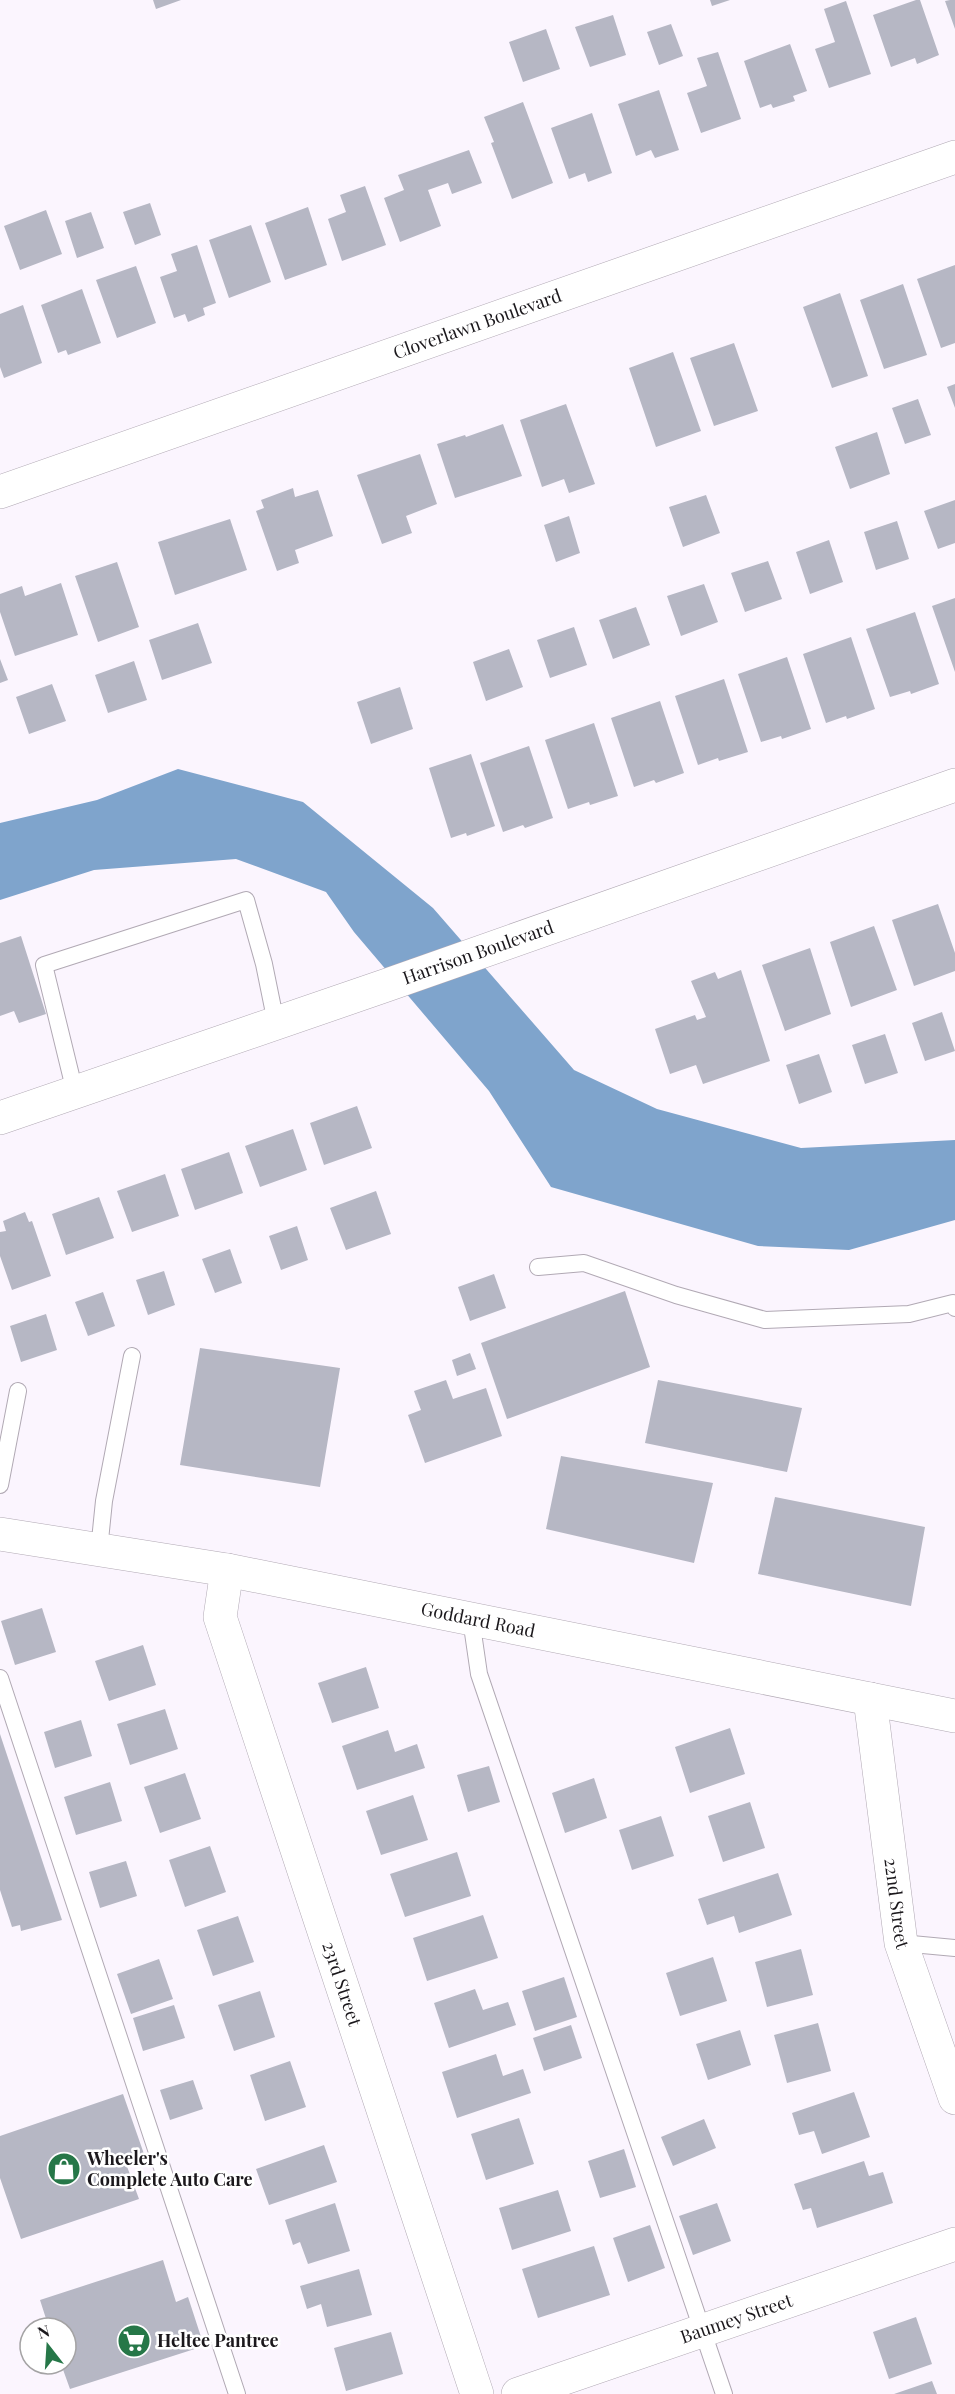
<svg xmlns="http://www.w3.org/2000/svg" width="955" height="2394" font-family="'Playfair Display',serif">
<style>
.water{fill:#7fa4cc}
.building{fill:#b6b7c4}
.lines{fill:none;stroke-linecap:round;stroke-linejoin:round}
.service-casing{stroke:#b1a9b4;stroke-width:18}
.minor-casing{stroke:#b1a9b4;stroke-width:34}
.tertiary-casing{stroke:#b1a9b4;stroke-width:34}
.service{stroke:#fff;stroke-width:16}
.minor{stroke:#fff;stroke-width:33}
.tertiary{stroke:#fff;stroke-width:33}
.labels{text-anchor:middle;stroke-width:5;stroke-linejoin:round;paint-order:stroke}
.street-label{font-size:18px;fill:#1b181c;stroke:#fff}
.poi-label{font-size:18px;font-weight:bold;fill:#1b181c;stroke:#fff;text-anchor:start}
</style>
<rect width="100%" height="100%" fill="#fbf5fe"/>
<!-- water -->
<path class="water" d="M178 769 303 802 433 908 574 1070 657 1109 801 1148 955 1140V1220L849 1250 758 1246 551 1187 489 1091 354 932 326 892 236 859 94 870 0 900V823L97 800Z"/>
<!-- building -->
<path class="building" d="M153 0H181L156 9Z
M710 0H730L712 6Z
M916 0H920L939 55 917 64 915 58 891 67 873 15Z
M950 0H955V29L945 1Z
M846 1 871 74 829 88 815 49 835 42 824 9Z
M613 15 626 55 590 67 575 27Z
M671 24 683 56 659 65 647 32Z
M546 29 560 69 523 82 509 42Z
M790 44 807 91 793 96 795 101 773 108 771 104 760 108 744 61Z
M718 52 741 119 701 133 687 93 707 86 697 58Z
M659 90 679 150 655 158 651 150 636 156 618 104Z
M523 102 553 183 512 199 491 143 494 142 484 117Z
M592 113 612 173 588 182 585 173 569 179 551 128Z
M469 150 482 183 452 194 448 183 428 190 441 226 400 242 384 198 404 190 398 175Z
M365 186 386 245 342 261 328 219 346 212 340 195Z
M150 203 161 235 135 245 123 212Z
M308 207 327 265 285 280 265 223Z
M46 210 62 254 20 270 4 226Z
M91 212 104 248 77 258 65 221Z
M251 225 271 282 229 298 209 240Z
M197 245 216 303 203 308 205 315 188 322 185 314 174 318 160 277 177 271 171 254Z
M955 265V343L941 348 917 279Z
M136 266 156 323 117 338 96 280Z
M903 284 927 355 884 369 860 300Z
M82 289 101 343 68 355 66 350 58 353 41 305Z
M840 293 868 376 832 388 803 307Z
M23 305 42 363 4 378 0 367V314Z
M734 343 758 411 714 426 690 358Z
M673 352 701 431 656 447 629 368Z
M955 384V408L947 387Z
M918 399 931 435 905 444 892 408Z
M566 404 595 484 569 493 564 479 542 487 520 420Z
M503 424 522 476 455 498 437 444 465 435 466 437Z
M877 432 890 474 850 489 835 447Z
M420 454 437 504 406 516 412 533 382 544 357 475Z
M293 488 295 497 318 490 333 536 295 550 299 563 277 571 256 511 264 508 261 500Z
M706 495 720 533 683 547 669 507Z
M955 500V543L938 549 924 511Z
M569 516 580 553 556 562 544 525Z
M230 519 247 570 175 595 158 542Z
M897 521 909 559 876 570 864 532Z
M829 540 843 582 810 594 796 552Z
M768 561 782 599 745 612 731 573Z
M117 562 139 627 98 642 75 576Z
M61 583 78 635 15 656 0 612V594L22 586 25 596Z
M704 584 718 622 681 636 667 596Z
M955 598V672L932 606Z
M636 607 650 645 613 659 599 620Z
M915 612 939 684 911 694 910 691 890 697 866 629Z
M198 623 212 663 162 680 149 640Z
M574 627 587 665 550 678 537 640Z
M851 637 875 709 847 719 846 716 826 723 803 654Z
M509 649 523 687 486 701 473 662Z
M787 657 811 729 782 739 781 736 761 742 738 674Z
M0 659 8 680 0 683Z
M134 661 147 700 108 713 95 675Z
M724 679 748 752 719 761 718 758 698 765 675 696Z
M52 684 66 721 29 734 16 697Z
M400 687 413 729 371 744 357 702Z
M660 701 684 773 656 783 654 780 634 787 611 718Z
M594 723 618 796 590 805 589 802 568 809 545 740Z
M529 746 553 818 525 828 523 825 503 832 480 763Z
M471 754 495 826 467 836 466 833 451 838 429 768Z
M938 904 955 953V971L914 986 892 920Z
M874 926 897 990 851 1007 830 942Z
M21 936 46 1014 19 1023 14 1011 0 1016V943Z
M810 948 831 1014 785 1031 762 965Z
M741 970 770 1061 703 1084 696 1065 670 1074 655 1029 695 1015 697 1020 706 1017 691 981 715 972 718 979Z
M942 1012 955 1051 925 1061 912 1023Z
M885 1034 898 1073 865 1084 852 1045Z
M819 1054 832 1092 799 1104 786 1065Z
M357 1106 372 1148 324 1165 310 1123Z
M293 1129 307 1170 260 1187 245 1146Z
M229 1152 243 1193 195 1210 181 1169Z
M165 1174 179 1216 132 1232 117 1191Z
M376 1191 391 1234 346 1250 330 1208Z
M99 1197 114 1238 66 1255 52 1214Z
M25 1212 29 1222 32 1221 51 1276 12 1290 0 1256V1232L6 1231 3 1221Z
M297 1226 308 1260 281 1270 269 1236Z
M230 1249 242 1283 215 1293 202 1259Z
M164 1271 175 1305 148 1315 136 1280Z
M494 1274 506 1308 470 1321 458 1287Z
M625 1291 650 1367 507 1419 481 1343Z
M103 1292 115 1326 88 1336 75 1302Z
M46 1314 57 1350 21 1362 10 1326Z
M200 1348 340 1368 320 1487 180 1465Z
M470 1353 476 1369 457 1376 452 1360Z
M446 1380 453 1399 486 1388 502 1436 425 1463 408 1415 421 1410 414 1391Z
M658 1380 802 1408 787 1472 645 1443Z
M561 1456 713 1483 694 1563 546 1529Z
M775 1497 925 1527 911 1606 758 1574Z
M42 1608 56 1652 15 1665 1 1621Z
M143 1645 156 1685 109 1701 95 1661Z
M366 1667 379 1708 332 1723 318 1683Z
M165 1709 178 1749 130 1765 117 1724Z
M81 1720 92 1756 55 1768 44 1732Z
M730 1728 745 1774 690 1793 675 1747Z
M388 1730 395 1752 417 1744 425 1768 357 1790 342 1746Z
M0 1734 62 1920 21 1931 20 1925 12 1927 0 1890Z
M489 1766 500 1802 468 1812 457 1775Z
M185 1773 201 1819 160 1833 144 1787Z
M594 1778 607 1818 565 1833 552 1793Z
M110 1782 122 1821 76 1835 64 1797Z
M413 1795 428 1840 381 1855 366 1811Z
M750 1802 765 1848 723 1862 708 1816Z
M661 1816 674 1856 632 1870 619 1830Z
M210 1846 226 1892 185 1907 169 1860Z
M457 1852 471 1896 405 1917 390 1874Z
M126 1861 137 1896 100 1908 89 1872Z
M778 1873 792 1915 739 1933 734 1916 707 1925 698 1899Z
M483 1915 498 1958 427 1981 413 1938Z
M238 1916 254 1962 213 1976 197 1930Z
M801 1949 813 1995 767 2007 755 1962Z
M713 1957 727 2001 680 2016 666 1973Z
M159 1959 173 1999 131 2014 117 1974Z
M564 1977 577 2017 535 2031 522 1991Z
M475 1989 483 2010 508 2002 516 2025 449 2048 434 2003Z
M260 1991 275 2037 234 2051 218 2005Z
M174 2005 185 2038 143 2051 133 2018Z
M818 2023 831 2071 787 2083 774 2035Z
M571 2025 582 2058 544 2071 533 2038Z
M740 2030 751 2065 708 2080 696 2044Z
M496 2054 503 2076 523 2069 531 2093 457 2118 442 2072Z
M290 2061 306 2107 265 2121 250 2075Z
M193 2080 203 2109 170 2120 160 2090Z
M854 2092 870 2137 822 2154 814 2131 799 2135 792 2113Z
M123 2094 144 2154 125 2161 139 2199 21 2239 0 2178V2136Z
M519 2118 534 2164 486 2180 471 2134Z
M704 2119 716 2148 673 2166 661 2137Z
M324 2145 337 2182 269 2205 256 2169Z
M624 2149 636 2187 600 2198 588 2161Z
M864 2161 869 2176 883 2172 893 2203 817 2228 811 2208 803 2210 794 2184Z
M558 2190 571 2231 512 2250 499 2208Z
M335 2203 350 2251 308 2264 300 2242 293 2245 285 2220Z
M717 2203 731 2241 693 2255 679 2216Z
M650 2225 665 2268 628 2282 613 2238Z
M594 2246 610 2295 538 2318 522 2269Z
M163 2260 176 2302 188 2297 204 2346 70 2389 61 2364H66V2328H49L40 2300Z
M359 2269 372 2315 327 2327 321 2304 307 2309 300 2286Z
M916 2317 932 2364 889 2379 873 2332Z
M391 2332 403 2374 346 2391 334 2348Z
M932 2381 937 2394H894Z"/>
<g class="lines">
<defs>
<path id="service" d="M75 1092 44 965 246 900 264 964 276 1023
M538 1267 584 1263 676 1295 765 1320 909 1314 953 1303 955 1308
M0 1485 18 1391
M99 1550 104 1501 132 1356
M471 1619 479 1674 724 2394
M0 1678 237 2394
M901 1943 955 1948"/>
<g id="minor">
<path id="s1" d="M0 492 955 157"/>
<path id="s2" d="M227 1570 220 1617 477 2394"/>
<path id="s3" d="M870 1699 901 1943 955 2098"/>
<path id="s4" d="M518 2394 955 2244"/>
</g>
<g id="tertiary">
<path id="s5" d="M0 1118 387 985 955 785"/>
<path id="s6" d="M0 1534 227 1570 955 1716"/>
</g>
</defs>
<!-- service casing -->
<use href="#service" class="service-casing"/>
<!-- minor casing -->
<use href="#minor" class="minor-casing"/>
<!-- tertiary casing -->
<use href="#tertiary" class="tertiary-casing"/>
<!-- service -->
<use href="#service" class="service"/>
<!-- minor -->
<use href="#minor" class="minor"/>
<!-- tertiary -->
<use href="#tertiary" class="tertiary"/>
</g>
<!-- icons -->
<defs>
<symbol id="shop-disc" viewBox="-11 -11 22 22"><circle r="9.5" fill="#267748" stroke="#fff"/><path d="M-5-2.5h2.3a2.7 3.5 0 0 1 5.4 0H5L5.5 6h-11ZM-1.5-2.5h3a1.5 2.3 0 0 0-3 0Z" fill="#fff"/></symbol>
<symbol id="supermarket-disc" viewBox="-11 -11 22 22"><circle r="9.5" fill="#267748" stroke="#fff"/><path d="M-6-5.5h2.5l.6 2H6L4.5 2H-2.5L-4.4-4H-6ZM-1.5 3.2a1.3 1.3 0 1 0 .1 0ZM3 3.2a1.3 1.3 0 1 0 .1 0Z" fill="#fff"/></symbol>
</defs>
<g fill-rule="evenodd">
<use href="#shop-disc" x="45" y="2150" width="38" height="38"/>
<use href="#supermarket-disc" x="115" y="2322" width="38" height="38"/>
</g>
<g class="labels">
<!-- street labels -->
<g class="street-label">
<text dy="6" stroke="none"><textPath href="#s1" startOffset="506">Cloverlawn Boulevard</textPath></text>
<text dy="6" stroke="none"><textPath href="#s5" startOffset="506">Harrison Boulevard</textPath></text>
<text dy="6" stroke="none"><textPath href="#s6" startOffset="486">Goddard Road</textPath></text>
<text dy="6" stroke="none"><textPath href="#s3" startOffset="206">22nd Street</textPath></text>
<text dy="6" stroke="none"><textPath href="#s2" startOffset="434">23rd Street</textPath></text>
<text dy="6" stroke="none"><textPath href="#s4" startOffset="231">Baumey Street</textPath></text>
</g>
<!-- poi labels -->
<g class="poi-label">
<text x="87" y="2165">Wheeler's<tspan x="87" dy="21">Complete Auto Care</tspan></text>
<text x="157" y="2347">Heltee Pantree</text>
</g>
</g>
<!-- north arrow -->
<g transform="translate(48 2346) rotate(343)"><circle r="28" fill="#ffffff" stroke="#a4a3a4" stroke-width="1.5"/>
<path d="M0-4.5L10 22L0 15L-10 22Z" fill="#267748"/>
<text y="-9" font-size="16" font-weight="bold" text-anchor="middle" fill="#1b181c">N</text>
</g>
</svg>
